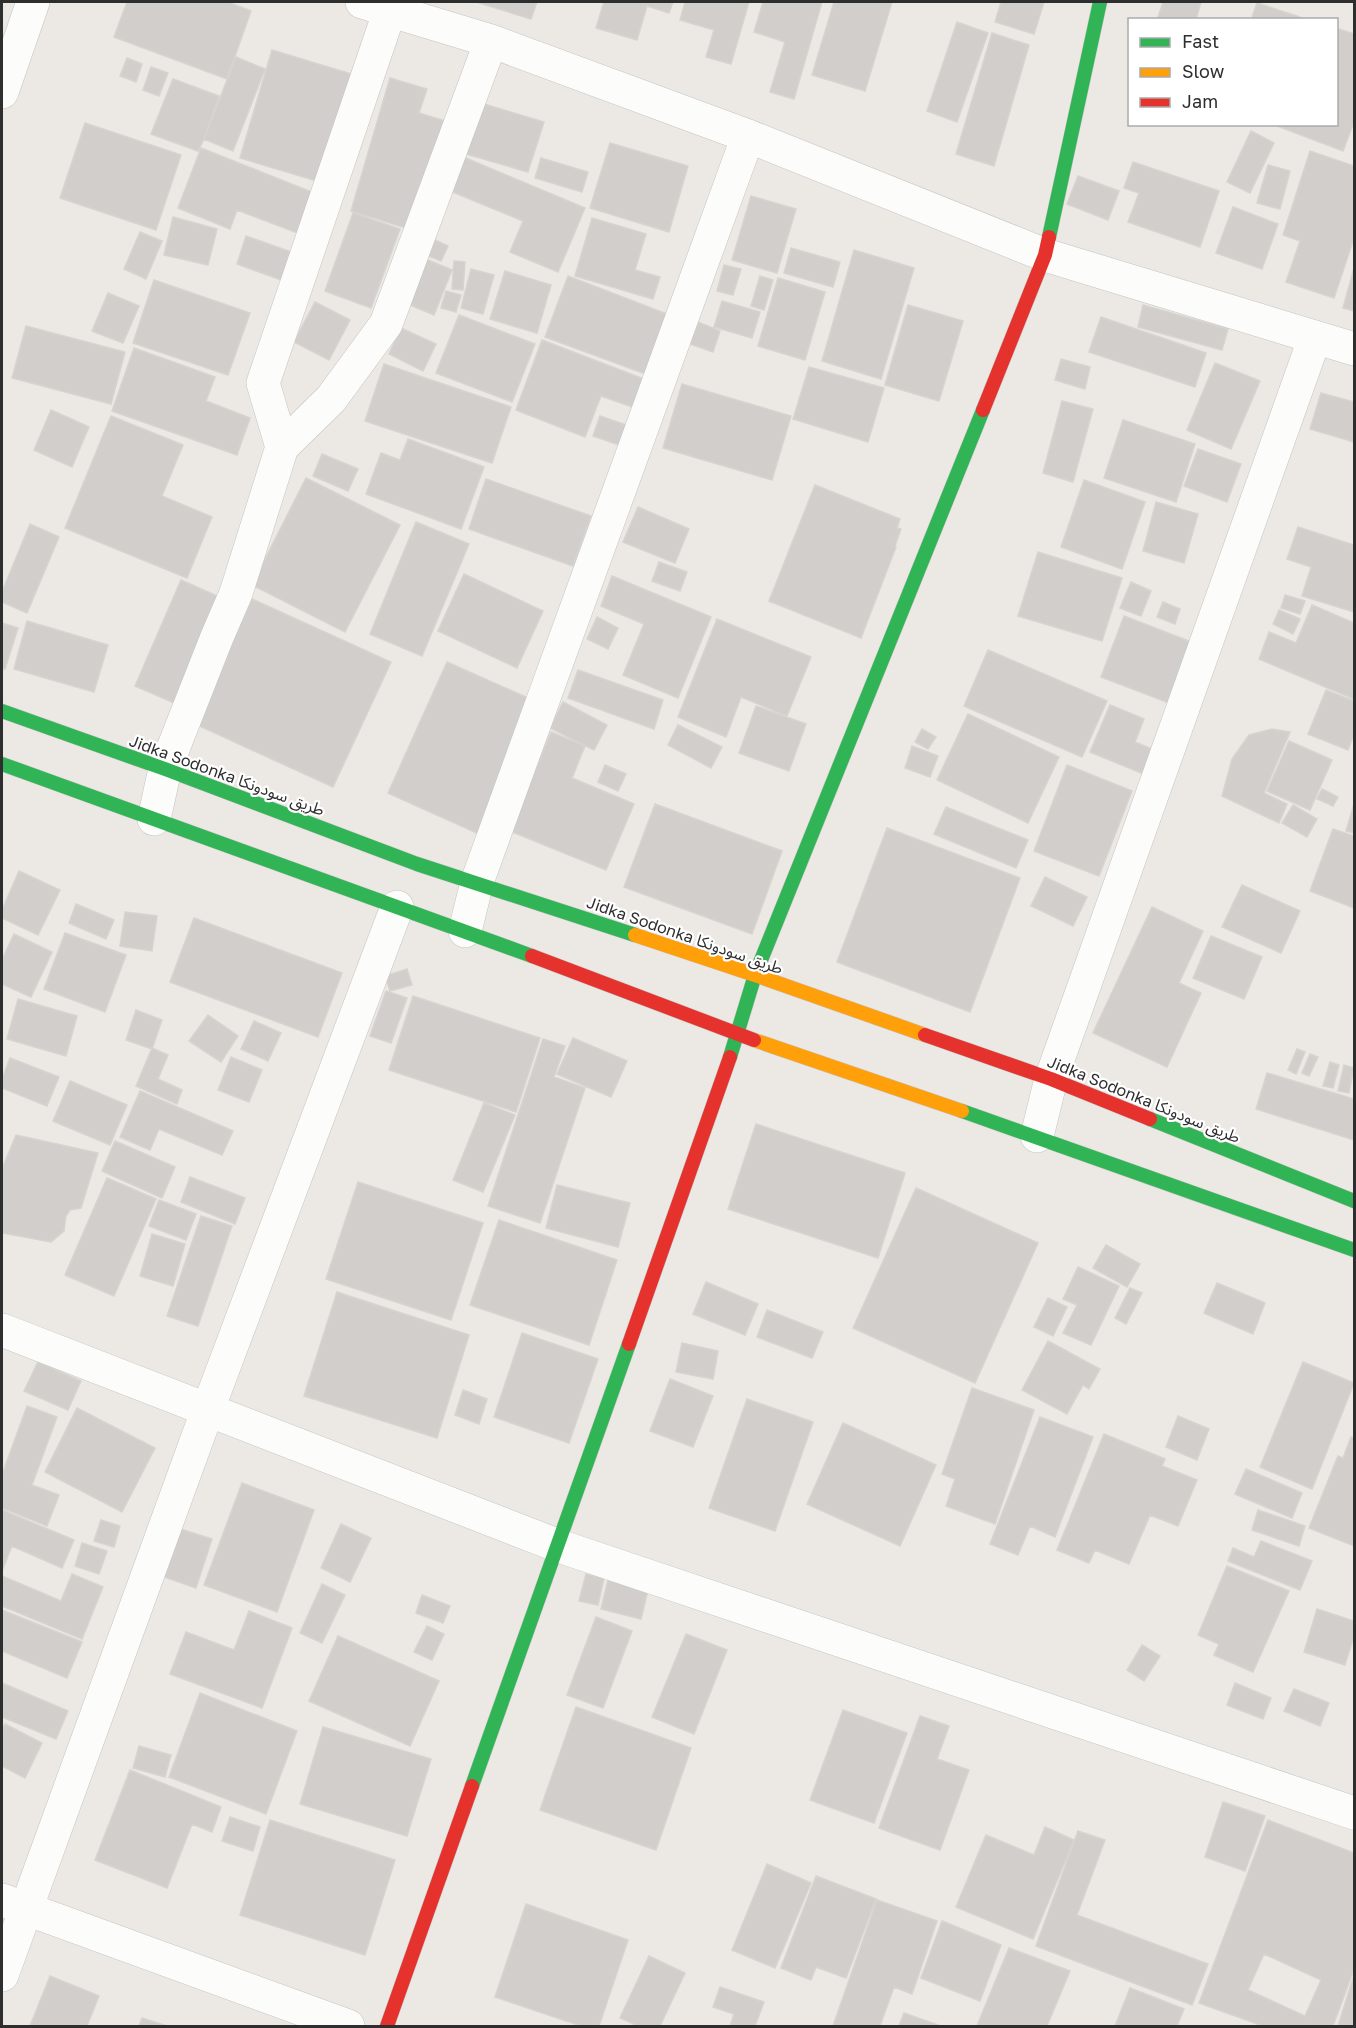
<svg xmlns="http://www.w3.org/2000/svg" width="1356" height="2028" font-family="'Golos Text','Noto Sans Arabic',sans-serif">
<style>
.building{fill:#d1cecb;stroke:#d7d4d0;stroke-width:1.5;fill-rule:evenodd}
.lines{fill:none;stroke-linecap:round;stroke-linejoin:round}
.street-casing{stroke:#c5c4c5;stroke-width:34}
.fast-casing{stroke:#c5c4c5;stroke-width:15}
.slow-casing{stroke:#c5c4c5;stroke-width:15}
.jam-casing{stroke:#c5c4c5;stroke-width:15}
.street{stroke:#fcfcfb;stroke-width:33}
.fast{stroke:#30b455;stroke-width:14}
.slow{stroke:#ff9f0a;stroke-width:14}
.jam{stroke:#e5322d;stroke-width:14}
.labels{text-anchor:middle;stroke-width:4.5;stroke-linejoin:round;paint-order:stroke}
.street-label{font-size:16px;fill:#2e2e2e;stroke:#fff}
</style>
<rect width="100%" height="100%" fill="#ece8e4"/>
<!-- building -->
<path class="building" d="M127 2H228L251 11 227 79 114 37Z
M479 2H537L531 19 479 3Z
M604 2H673L669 13 647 6 637 40 596 28Z
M685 2H749L731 64 706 57 714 30 680 20Z
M763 2H822L794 99 770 92 785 42 754 32Z
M834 2H892L865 91 812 75Z
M1001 2H1044L1034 34 995 22Z
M1163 2H1201L1196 20H1157Z
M1257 3 1300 17 1299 20H1251Z
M957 22 988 33 957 122 927 111Z
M1336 28 1354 34V122L1343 151 1272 124H1336Z
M992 33 1029 45 994 166 956 154Z
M272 50 358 76 327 184 240 158Z
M236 57 265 69 233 151 204 139Z
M127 58 142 64 136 82 120 76Z
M151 67 168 73 159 96 143 90Z
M390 78 427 89 419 113 452 123 419 232 351 211Z
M173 79 219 96 204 139 198 151 151 134Z
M474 101 544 122 528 172 459 152Z
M85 123 181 155 156 230 60 198Z
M1251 131 1274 143 1250 193 1227 182Z
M610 143 688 166 669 232 590 208Z
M201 148 319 195 303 235 237 210 230 229 178 208Z
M1310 151 1354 166V238L1334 298 1286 282 1300 241 1283 235Z
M461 156 585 208 558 272 510 252 523 221 448 190Z
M541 158 588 172 582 192 535 178Z
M1133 162 1219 191 1200 247 1128 222 1139 193 1124 188Z
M1268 165 1290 171 1280 209 1257 203Z
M1078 176 1119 191 1108 220 1067 204Z
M751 196 796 209 777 273 732 260Z
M1233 207 1278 224 1262 269 1216 253Z
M353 213 400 229 371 308 325 291Z
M173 217 217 229 208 265 164 255Z
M592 218 646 234 635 270 660 277 653 299 575 276Z
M140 232 162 241 146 279 124 269Z
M246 236 294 253 284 281 237 264Z
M431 238 448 246 441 261 424 254Z
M791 248 840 262 833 287 784 273Z
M854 250 914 268 881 379 822 361Z
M421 257 452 270 434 315 403 302Z
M454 261 465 262 463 290 452 289Z
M724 265 741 269 733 295 717 291Z
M1354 268V311L1343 308Z
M471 269 494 275 483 314 461 308Z
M505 271 551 285 537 333 490 319Z
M568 276 672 316 651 376 545 337Z
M760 276 773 280 764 310 751 306Z
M778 278 825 292 805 360 758 346Z
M154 280 250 313 228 375 133 343Z
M446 291 461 295 456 312 441 308Z
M108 293 139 306 123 343 92 331Z
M722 301 760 312 752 338 714 327Z
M315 302 350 320 329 360 294 342Z
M908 305 963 321 939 401 885 385Z
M1143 305 1228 329 1222 350 1138 327Z
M459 315 535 344 512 402 436 373Z
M1101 317 1206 353 1195 387 1089 352Z
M698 322 720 331 713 352 690 344Z
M26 326 125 352 111 404 12 378Z
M401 328 436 344 423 371 389 354Z
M542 340 649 381 638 409 601 396 585 437 516 410Z
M134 348 215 377 206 401 250 418 237 455 112 411Z
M1061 359 1090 367 1085 389 1055 380Z
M1215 363 1260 381 1231 449 1187 430Z
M384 364 511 407 492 463 365 421Z
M809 367 884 388 868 442 793 419Z
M682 384 791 416 772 480 663 448Z
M1321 393 1354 402V442L1310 429Z
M1062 401 1093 409 1073 482 1043 473Z
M51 410 89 427 72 467 34 450Z
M111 416 183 445 162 496 212 517 187 578 65 528Z
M600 416 632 427 625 447 593 436Z
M1123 420 1195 444 1176 502 1104 478Z
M408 439 484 467 461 529 366 494 381 453 400 460Z
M1198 449 1241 464 1227 502 1184 486Z
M322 454 358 469 348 491 313 476Z
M306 478 400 525 345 632 252 585Z
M486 479 591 516 573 566 469 529Z
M1084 480 1145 502 1122 569 1061 547Z
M815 485 900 519 897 528 901 529 895 546 896 547 861 638 769 601Z
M1156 502 1198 514 1184 563 1143 551Z
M638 507 689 529 675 563 623 542Z
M416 522 469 544 422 656 370 634Z
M30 524 59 537 27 613 2 602V592Z
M1298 527 1354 545V612L1302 596 1311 567 1287 559Z
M1038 552 1122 578 1102 641 1018 616Z
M659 562 687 572 680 591 652 581Z
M464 574 543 611 517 668 438 631Z
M612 576 711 617 678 698 623 675 644 624 601 606Z
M181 580 226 600 179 705 135 686Z
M1131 582 1151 591 1141 616 1120 608Z
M1285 595 1305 601 1300 614 1281 608Z
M252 599 391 662 333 787 195 724Z
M1163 602 1180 609 1175 624 1157 617Z
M1312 605 1354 623V699L1259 659 1269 632 1296 643Z
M1279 610 1300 619 1293 634 1273 624Z
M1124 616 1194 643 1172 704 1101 677Z
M597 617 618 628 608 649 587 639Z
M717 619 811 657 787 716 741 697 726 737 678 717Z
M27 621 108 645 94 692 14 669Z
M2 623 18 628 5 669 2 668Z
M988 650 1107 701 1082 757 964 706Z
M447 662 537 702 479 834 388 793Z
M578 670 663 700 654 729 568 698Z
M1326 690 1354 701V734L1348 750 1308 734Z
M563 702 607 725 594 750 550 728Z
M1110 705 1144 719 1135 742 1161 753 1151 777 1090 752Z
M756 706 806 724 789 771 739 753Z
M968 714 1059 757 1028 823 937 780Z
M678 725 722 747 711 768 668 745Z
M922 729 936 737 928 749 915 742Z
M1272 729 1290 732 1264 793 1287 804 1279 823 1222 796 1232 759 1249 735Z
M551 732 585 746 572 778 634 804 606 870 510 831Z
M1289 741 1332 760 1310 810 1267 791Z
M912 746 938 756 930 777 905 768Z
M605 765 626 774 618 791 598 782Z
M1067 765 1132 791 1099 876 1034 851Z
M1322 789 1338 797 1333 806 1317 799Z
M655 804 782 851 752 934 624 887Z
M1354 804V833L1346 831Z
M1293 805 1317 819 1307 837 1282 823Z
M946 807 1028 840 1016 868 934 834Z
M887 828 1020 878 970 1012 837 962Z
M1333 829 1354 836V908L1310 891Z
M19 871 60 890 38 935 2 918V910Z
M1045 877 1087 897 1073 926 1031 906Z
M1242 885 1300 911 1281 953 1222 927Z
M76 904 114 920 106 939 69 923Z
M1152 907 1203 931 1179 983 1201 993 1167 1067 1093 1033Z
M125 912 157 916 152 951 120 946Z
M194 918 342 973 318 1037 170 982Z
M65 933 126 955 105 1012 44 989Z
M14 934 52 952 31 997 2 984V960Z
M1211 936 1262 957 1244 999 1193 978Z
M407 969 412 985 390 991 385 976Z
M386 991 407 998 391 1043 370 1036Z
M413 996 540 1038 516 1112 389 1070Z
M18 999 77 1016 66 1056 7 1039Z
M136 1010 162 1020 152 1049 126 1040Z
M208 1015 238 1036 221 1062 189 1041Z
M254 1021 281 1033 268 1061 241 1049Z
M573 1038 627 1061 611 1097 557 1074Z
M543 1039 565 1046 554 1077 585 1088 540 1223 488 1206Z
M152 1048 168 1055 158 1079 182 1090 177 1104 136 1086Z
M1297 1049 1305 1052 1296 1074 1288 1070Z
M1310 1054 1318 1057 1309 1076 1302 1073Z
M231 1057 262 1070 249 1102 218 1090Z
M10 1058 59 1077 47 1106 2 1088V1079Z
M1330 1062 1339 1065 1333 1088 1323 1086Z
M1344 1065 1354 1068 1349 1093 1338 1091Z
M1267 1073 1354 1099V1140L1256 1109Z
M70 1081 127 1105 110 1145 53 1121Z
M140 1091 233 1131 222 1155 159 1129 150 1150 120 1137Z
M484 1103 515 1115 483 1192 453 1180Z
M756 1124 905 1173 878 1258 728 1209Z
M16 1135 98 1153 81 1208 70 1210 66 1216 64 1231 51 1242 2 1233V1169Z
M115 1141 175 1167 162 1198 102 1171Z
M190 1177 245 1198 235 1224 181 1202Z
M107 1178 156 1199 114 1296 65 1275Z
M358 1182 483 1223 451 1320 326 1279Z
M557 1185 630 1203 618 1247 546 1228Z
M916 1188 1038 1243 975 1383 853 1328Z
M159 1200 196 1214 186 1240 149 1226Z
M201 1216 232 1226 198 1326 167 1316Z
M499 1220 617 1260 589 1345 470 1305Z
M152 1234 185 1244 173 1286 140 1276Z
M1106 1245 1140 1264 1127 1287 1093 1268Z
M1078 1267 1119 1286 1091 1345 1063 1333 1077 1305 1063 1299Z
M706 1282 758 1304 745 1335 693 1314Z
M1217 1283 1265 1303 1253 1334 1204 1313Z
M1130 1288 1142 1293 1126 1324 1115 1318Z
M337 1292 469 1335 437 1438 304 1396Z
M1048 1298 1067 1307 1053 1336 1034 1327Z
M767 1310 823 1332 812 1358 757 1337Z
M522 1333 598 1359 569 1443 494 1417Z
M1048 1341 1100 1369 1089 1389 1083 1385 1067 1414 1022 1390Z
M682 1343 718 1351 713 1379 676 1372Z
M38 1362 81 1381 68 1410 24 1391Z
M1303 1362 1354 1383 1312 1489 1260 1467Z
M670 1379 713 1396 693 1447 650 1431Z
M972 1388 1034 1410 995 1524 946 1506 955 1479 942 1474Z
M463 1390 487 1399 479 1424 455 1415Z
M747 1399 813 1422 775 1531 709 1508Z
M27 1406 57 1417 32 1485 59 1495 47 1526 2 1508V1475Z
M77 1408 155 1448 122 1512 45 1472Z
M1178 1416 1209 1429 1197 1460 1166 1447Z
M1040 1417 1093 1437 1055 1537 1030 1526 1018 1555 990 1544Z
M843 1423 936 1465 900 1546 807 1504Z
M1104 1434 1165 1459 1162 1466 1197 1480 1178 1526 1150 1515 1129 1564 1095 1550 1089 1563 1057 1550Z
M1351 1437 1354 1438V1546L1309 1528 1338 1456 1343 1458Z
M1246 1469 1302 1493 1292 1518 1235 1494Z
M242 1483 314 1510 277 1612 204 1585Z
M2 1510 74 1540 62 1568 12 1546 2 1571Z
M1258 1510 1305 1526 1299 1546 1252 1530Z
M101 1520 120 1526 114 1547 94 1541Z
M341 1524 371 1538 350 1582 321 1568Z
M174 1527 212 1539 196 1588 159 1575Z
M1261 1541 1312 1561 1300 1590 1228 1561 1233 1548 1254 1557Z
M82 1543 107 1551 99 1574 75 1566Z
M1227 1566 1289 1591 1253 1672 1214 1655 1219 1644 1198 1635Z
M72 1574 103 1587 82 1639 2 1606V1576L61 1601Z
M586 1574 604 1578 598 1605 579 1601Z
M608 1580 648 1590 641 1619 601 1609Z
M322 1584 345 1595 322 1643 300 1633Z
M422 1595 450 1606 443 1623 416 1613Z
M1317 1609 1354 1621V1636L1345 1665 1304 1652Z
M2 1610 82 1642 67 1678 2 1651Z
M249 1611 292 1628 262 1708 170 1674 186 1632 234 1650Z
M596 1617 632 1631 603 1708 567 1695Z
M427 1626 444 1634 432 1660 414 1652Z
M686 1634 727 1650 694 1734 652 1717Z
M338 1636 439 1681 410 1746 309 1701Z
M1142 1645 1160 1656 1144 1681 1127 1670Z
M2 1683 68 1711 56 1739 2 1717Z
M1235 1683 1271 1698 1263 1719 1227 1705Z
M1294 1689 1329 1703 1320 1726 1284 1711Z
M200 1693 297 1731 266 1814 169 1777Z
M576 1707 691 1748 656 1850 540 1810Z
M843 1710 907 1733 874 1823 810 1800Z
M920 1716 949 1726 937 1759 969 1770 940 1850 879 1828Z
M5 1724 42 1743 25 1778 2 1766V1731Z
M323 1727 431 1759 407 1836 300 1804Z
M139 1746 171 1755 165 1777 133 1768Z
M130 1770 221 1807 212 1832 192 1824 167 1888 95 1860Z
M1223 1802 1265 1816 1245 1871 1205 1857Z
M230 1817 260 1827 253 1851 222 1841Z
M270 1820 395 1860 365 1955 240 1915Z
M1268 1820 1354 1853V1969L1333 2026H1263L1199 2003ZM1264 1954 1321 1980 1305 2016 1248 1990Z
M1045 1827 1074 1840 1033 1939 956 1907 986 1835 1034 1855Z
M1078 1831 1105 1840 1077 1915 1208 1964 1192 2005 1036 1946Z
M767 1864 811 1883 775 1968 732 1950Z
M816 1876 876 1899 846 1978 816 1967 811 1980 781 1968Z
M877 1900 937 1921 912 1994 894 1987 880 2026H833Z
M526 1904 628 1940 599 2026H581L495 1997Z
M942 1921 1001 1945 980 2001 921 1978Z
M1009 1948 1070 1971 1047 2026H977Z
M649 1956 685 1973 660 2026H638L620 2018Z
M50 1976 99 1996 87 2026H30Z
M1353 1978 1354 1979V2026H1338Z
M720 1987 764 2002 755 2026H730L734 2014 713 2007Z
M1130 1988 1184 2009 1177 2026H1115Z
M904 2013 941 2026H899Z
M142 2018 167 2026H139Z"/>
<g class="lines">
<defs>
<path id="street" d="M362 2 491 41 748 136 1045 255 1354 349
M2 92 33 2
M282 447 263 383 390 10
M154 819 165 769 217 637 236 593 282 447 331 399 386 324 491 41
M465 931 477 882 748 136
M1037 1136 1051 1079 1315 337
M2 1330 559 1546 1354 1813
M2 1900 348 2026
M2 1975 208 1409 397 907"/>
<path id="fast" d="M1049 237 1100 2
M2 711 165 769 417 864 635 935
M2 764 532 956
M730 1057 755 975 983 410
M962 1111 1354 1250
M1150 1119 1354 1201
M472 1786 629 1344"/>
<path id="slow" d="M635 935 755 975 925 1035
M754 1040 962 1111"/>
<path id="jam" d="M983 410 1045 255 1049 237
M532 956 754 1040
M925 1035 1051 1079 1150 1119
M629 1344 730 1057
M387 2026 472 1786"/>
</defs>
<!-- street casing -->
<use href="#street" class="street-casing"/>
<!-- fast casing -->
<use href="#fast" class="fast-casing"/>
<!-- slow casing -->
<use href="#slow" class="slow-casing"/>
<!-- jam casing -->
<use href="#jam" class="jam-casing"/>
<!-- street -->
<use href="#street" class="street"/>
<!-- fast -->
<use href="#fast" class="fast"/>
<!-- slow -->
<use href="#slow" class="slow"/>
<!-- jam -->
<use href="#jam" class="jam"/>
</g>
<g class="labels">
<!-- street labels -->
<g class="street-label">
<text transform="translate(227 775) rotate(20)" y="6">Jidka Sodonka طريق سودونكا</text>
<text transform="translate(685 935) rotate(19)" y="6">Jidka Sodonka طريق سودونكا</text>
<text transform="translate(1144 1099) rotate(22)" y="6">Jidka Sodonka طريق سودونكا</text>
</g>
</g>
<!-- border -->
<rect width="1356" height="2028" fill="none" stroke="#2e2e2e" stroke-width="6"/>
<!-- legend -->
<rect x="1128" y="18" width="210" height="108" fill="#ffffff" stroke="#ababab" stroke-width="1.5"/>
<rect x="1140" y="38" width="30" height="9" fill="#30b455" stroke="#ababab" stroke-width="1.5"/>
<text x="1182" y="48" font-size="18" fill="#2e2e2e">Fast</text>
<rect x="1140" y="68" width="30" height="9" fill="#ff9f0a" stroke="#ababab" stroke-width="1.5"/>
<text x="1182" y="78" font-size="18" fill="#2e2e2e">Slow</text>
<rect x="1140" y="98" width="30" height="9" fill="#e5322d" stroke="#ababab" stroke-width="1.5"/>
<text x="1182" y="108" font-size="18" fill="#2e2e2e">Jam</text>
</svg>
